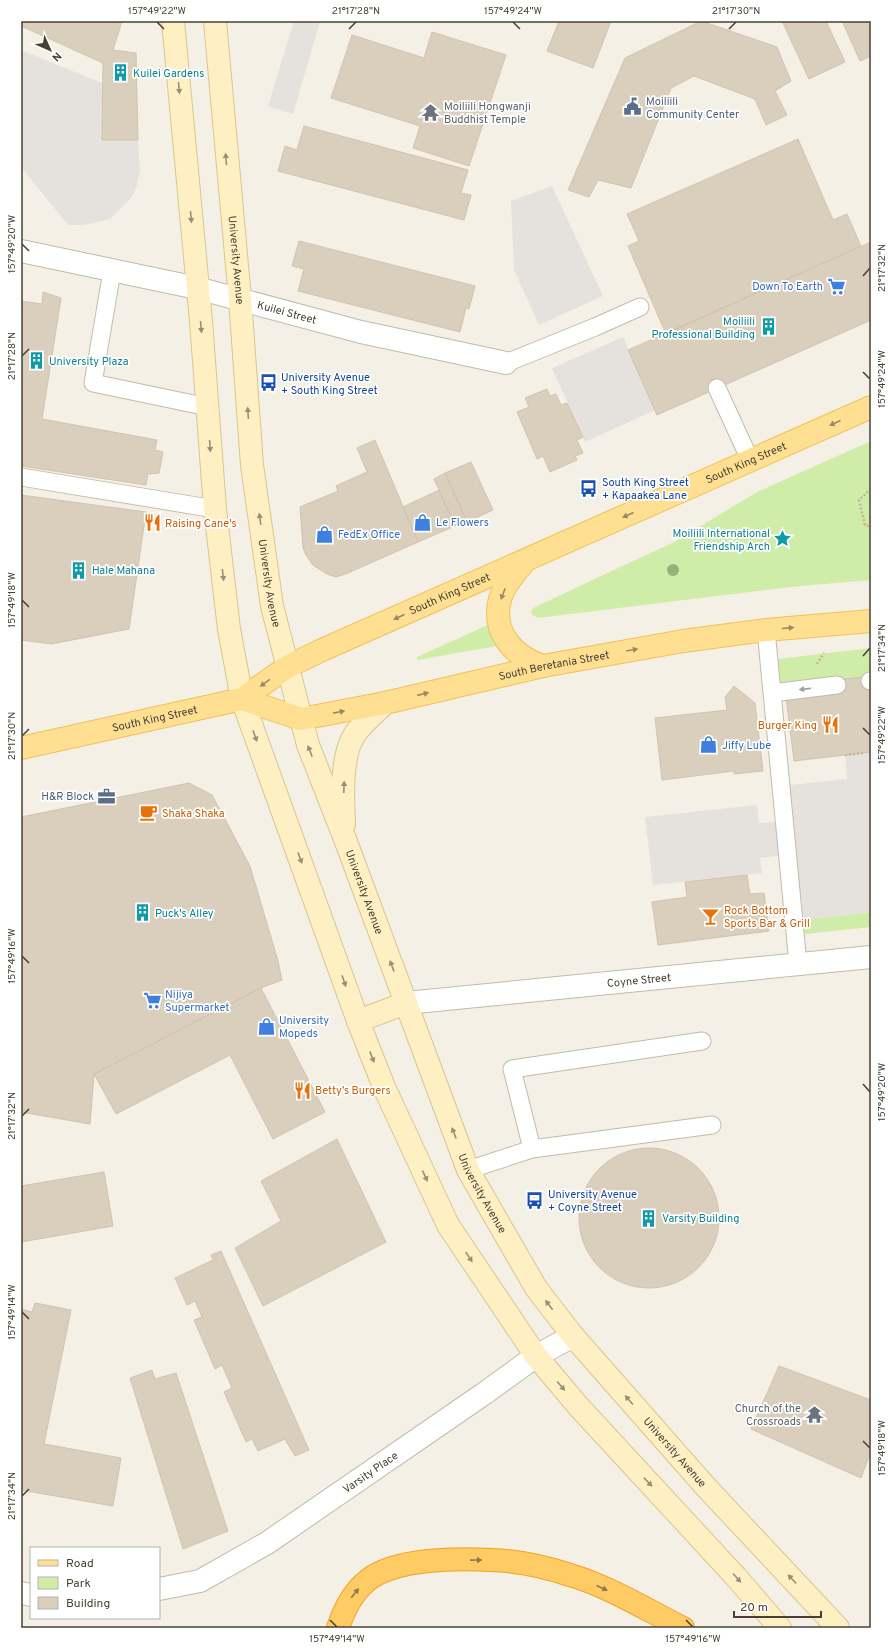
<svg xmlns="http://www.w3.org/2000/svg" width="892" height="1649" font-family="Overpass,sans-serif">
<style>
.green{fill:#cfeda9}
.parking{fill:#e5e2de}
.building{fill:#dacebc;stroke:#d3c3ac}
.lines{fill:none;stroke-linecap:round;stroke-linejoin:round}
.lane-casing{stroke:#c4baaa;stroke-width:19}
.street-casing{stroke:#c4baaa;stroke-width:24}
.secondary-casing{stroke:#d9c590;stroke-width:24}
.primary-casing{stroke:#f0c157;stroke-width:24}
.highway-casing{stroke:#eea325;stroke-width:24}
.path{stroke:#c4b496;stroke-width:2.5;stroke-dasharray:2 2;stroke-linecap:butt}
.lane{stroke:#fff;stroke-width:17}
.street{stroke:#fff;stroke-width:22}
.secondary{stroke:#fff0c4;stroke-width:22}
.primary{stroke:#ffe093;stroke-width:22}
.highway{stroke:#ffcb65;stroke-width:22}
.tree{fill:#94b279}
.oneway{fill:#9a8f75}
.oneway2{fill:#9a885f}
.oneway3{fill:#a4a09a}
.oneway4{fill:#917848}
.ticks{fill:none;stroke:#484034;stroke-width:1.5}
.labels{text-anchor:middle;stroke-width:3.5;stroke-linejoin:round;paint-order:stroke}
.culture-label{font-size:11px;fill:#0d838f;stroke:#fff;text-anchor:start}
.service-label{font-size:11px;fill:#4e5e75;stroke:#fff;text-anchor:start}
.worship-label{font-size:11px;fill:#5b616d;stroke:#fff;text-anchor:start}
.street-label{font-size:11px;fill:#484034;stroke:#fff}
.shop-label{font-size:11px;fill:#366cbe;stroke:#fff;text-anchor:start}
.transit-label{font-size:11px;fill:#164399;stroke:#fff;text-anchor:start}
.food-label{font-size:11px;fill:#c56008;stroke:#fff;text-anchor:start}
.neatline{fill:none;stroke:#484034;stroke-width:1.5}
.ticks-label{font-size:10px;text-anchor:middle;fill:#484034}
</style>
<rect width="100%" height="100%" fill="#f4f0e5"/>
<!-- green -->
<path class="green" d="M871 441V580L791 587 538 618 532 615 531 611 535 607 676 541 757 492Z
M490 624 497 646 417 660V657Z
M871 648V681L870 676 837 680 772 693 769 660Z
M871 912V927L795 935 794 921Z"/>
<!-- parking -->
<path class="parking" d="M294 21H320L293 114 268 106Z
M21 50 102 83V139L138 140 140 171 137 185 132 197 110 219 84 225H68L21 167Z
M552 186 603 296 539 325 514 270 511 201Z
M623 337 655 410 585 442 552 368Z
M871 752V912L794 921 787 855 760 858 762 873 653 885 645 817 757 805 759 823 784 821 781 786 847 779 845 755Z"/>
<!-- building -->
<path class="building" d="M21 21H122L113 50 136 53 138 140H102L103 63 21 26Z
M559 21H611L593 68 547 51Z
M701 21 777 47 791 81 775 91 787 115 766 125 755 99 694 76 671 88 631 188 598 180 589 197 568 190 625 58Z
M782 21H826L845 62 809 79Z
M842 21H871V56L860 61Z
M432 32 506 55 469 166 413 148 420 126 331 98 352 35 424 58Z
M304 126 468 170 461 193 471 195 464 220 278 171 285 146 297 150Z
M798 139 833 220 847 214 861 246 666 334 628 246 639 241 627 214Z
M299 241 475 286 469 309 466 308 460 332 298 291 304 269 292 266Z
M871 242V320L657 415 628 350Z
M43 292 61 298 42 419 157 440 155 450 163 452 159 473 148 474 146 485 21 466V301L42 304Z
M547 389 550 396 556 394 561 405 567 403 583 437 577 440 583 453 575 456 577 460 550 472 543 456 537 459 517 412 529 407 525 398Z
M375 440 418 542 348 573 336 577 327 574 313 565 306 555 303 548 300 507 338 491 336 486 367 472 357 448Z
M471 462 493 510 467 522 445 473Z
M445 473 467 522 455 526 434 479Z
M439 490 455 526 418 542 403 507Z
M21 495 146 512 129 629 51 644 21 640Z
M870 676 871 752 794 761 786 697 837 680Z
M734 686 755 703 763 771 734 774V771L662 780 655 718 727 710 725 697Z
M189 783 212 795 250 866 278 961 282 980 261 988 94 1074 90 1124 21 1112V817Z
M747 875 750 894 764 893 769 931 658 945 652 902 687 897 685 882Z
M261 988 325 1112 273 1139 230 1055 116 1114 94 1074Z
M337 1139 386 1242 263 1306 235 1248 281 1221 261 1181Z
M579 1218a70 70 0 1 1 140 0a70 70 0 1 1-140 0Z
M104 1172 113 1226 21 1242V1186Z
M221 1251 309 1450 295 1456 285 1439 258 1451 252 1439 246 1442 224 1392 232 1388 222 1365 215 1369 194 1320 202 1317 195 1301 187 1305 175 1278 213 1260 211 1255Z
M35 1303 71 1310 44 1444 121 1458 113 1506 21 1490V1309L32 1312Z
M779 1366 871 1400V1451L861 1478 751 1429Z
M152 1370 155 1379 176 1373 228 1531 183 1549 130 1378Z"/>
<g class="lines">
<defs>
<path id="lane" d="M112 271 93 383 208 407
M506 363 595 327 640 307
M717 388 750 460
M21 477 215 509
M766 630 798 964
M870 681H871
M772 693 837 685
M532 1149 712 1125
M468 1170 532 1149 512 1069 702 1041"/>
<g id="street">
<path id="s1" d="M21 251 197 288 361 332 506 363"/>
<path id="s2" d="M406 1003 871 957"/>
<path id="s3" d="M159 1589 200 1581 267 1543 485 1393 536 1356 573 1336"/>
<path d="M21 1593 31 1595"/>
</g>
<g id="secondary">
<path d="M173 21 201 321 215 509 229 629 242 699 358 1021 384 1087 448 1225 536 1356 579 1407 736 1577 780 1628"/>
<path id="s4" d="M215 21 240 299 252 465 272 606 308 745 345 839 468 1170 536 1288 573 1336 705 1486 838 1628"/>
<path d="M344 824C343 798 340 757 355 734 363 722 375 713 385 703"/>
<path d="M358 1021 406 1003"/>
</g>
<g id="primary">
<path d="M524 562C515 573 506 583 501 596 490 630 512 656 543 666"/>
<path id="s5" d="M242 699 301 719 385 703 543 666 683 641 766 630 871 621"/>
<path id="s6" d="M21 748 242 699 287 667 322 650 871 407"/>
</g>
<path id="highway" d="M338 1628C344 1609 353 1592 368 1580 396 1558 458 1558 492 1560 518 1561 546 1567 570 1575 608 1586 647 1610 683 1628"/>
</defs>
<!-- lane casing -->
<use href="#lane" class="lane-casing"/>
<!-- street casing -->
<use href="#street" class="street-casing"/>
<!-- secondary casing -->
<use href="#secondary" class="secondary-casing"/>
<!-- primary casing -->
<use href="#primary" class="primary-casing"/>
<!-- highway casing -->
<use href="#highway" class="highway-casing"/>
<!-- path -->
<path class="path" d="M871 489 859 500 865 525 871 527
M817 664 824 653
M845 755 863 753"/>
<!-- lane -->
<use href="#lane" class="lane"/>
<!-- street -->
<use href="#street" class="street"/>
<!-- secondary -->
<use href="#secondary" class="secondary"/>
<!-- primary -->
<use href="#primary" class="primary"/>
<!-- highway -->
<use href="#highway" class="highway"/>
</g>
<!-- trees -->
<circle class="tree" cx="673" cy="570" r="6"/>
<!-- one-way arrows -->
<defs><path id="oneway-solid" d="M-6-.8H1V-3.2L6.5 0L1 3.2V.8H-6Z"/></defs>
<g class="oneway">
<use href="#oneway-solid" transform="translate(179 88) rotate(85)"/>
<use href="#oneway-solid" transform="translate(226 159) rotate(-95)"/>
<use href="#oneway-solid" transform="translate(191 217) rotate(85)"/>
<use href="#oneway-solid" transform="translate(201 327) rotate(85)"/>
<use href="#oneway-solid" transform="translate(248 413) rotate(-94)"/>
<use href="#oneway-solid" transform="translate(210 446) rotate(86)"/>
<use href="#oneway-solid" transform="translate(260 519) rotate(-98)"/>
<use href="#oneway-solid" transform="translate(223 575) rotate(84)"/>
<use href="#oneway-solid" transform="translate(255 736) rotate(70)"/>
<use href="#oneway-solid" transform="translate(310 751) rotate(-111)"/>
<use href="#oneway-solid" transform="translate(344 787) rotate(-88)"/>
<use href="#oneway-solid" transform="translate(300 858) rotate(70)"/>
<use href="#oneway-solid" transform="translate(392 966) rotate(-110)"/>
<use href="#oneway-solid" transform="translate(344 981) rotate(71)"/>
<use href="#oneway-solid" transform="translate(372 1057) rotate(69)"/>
<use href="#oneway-solid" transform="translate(454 1133) rotate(-111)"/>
<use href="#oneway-solid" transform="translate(425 1176) rotate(65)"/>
<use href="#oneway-solid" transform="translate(469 1257) rotate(56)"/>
<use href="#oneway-solid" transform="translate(549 1305) rotate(-127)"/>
<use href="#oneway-solid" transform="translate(561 1386) rotate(50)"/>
<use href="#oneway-solid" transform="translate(629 1400) rotate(-131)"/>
<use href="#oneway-solid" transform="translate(648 1482) rotate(47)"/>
<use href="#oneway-solid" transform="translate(737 1578) rotate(48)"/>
<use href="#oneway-solid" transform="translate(792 1579) rotate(-133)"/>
</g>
<g class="oneway2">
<use href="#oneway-solid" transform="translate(835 423) rotate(156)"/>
<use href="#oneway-solid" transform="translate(628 515) rotate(156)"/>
<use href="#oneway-solid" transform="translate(503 594) rotate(111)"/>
<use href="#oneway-solid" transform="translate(399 617) rotate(156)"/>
<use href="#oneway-solid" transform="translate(788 628) rotate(-5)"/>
<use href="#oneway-solid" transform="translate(632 650) rotate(-10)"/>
<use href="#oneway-solid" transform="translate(265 683) rotate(144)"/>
<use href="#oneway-solid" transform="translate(423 694) rotate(-13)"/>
<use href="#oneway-solid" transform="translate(339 712) rotate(-11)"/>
</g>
<use class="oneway3" href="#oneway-solid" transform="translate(805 689) rotate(174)"/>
<g class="oneway4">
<use href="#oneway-solid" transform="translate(476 1560) rotate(-1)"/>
<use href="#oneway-solid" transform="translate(602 1588) rotate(25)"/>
<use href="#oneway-solid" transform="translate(355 1593) rotate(-52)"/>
</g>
<!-- ticks -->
<path class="ticks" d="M157 22 164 29M513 22 520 29M349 29 356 22M729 29 736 22M22 244 29 251M863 276 870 268M22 356 29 349M863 372 870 379M22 600 29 607M863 656 870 648M863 728 870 735M22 736 29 729M22 956 29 963M863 1084 870 1092M22 1116 29 1109M22 1312 29 1319M863 1441 870 1448M22 1496 29 1489M330 1620 337 1627M686 1620 693 1627"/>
<!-- icons -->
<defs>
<symbol id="building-bare" viewBox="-9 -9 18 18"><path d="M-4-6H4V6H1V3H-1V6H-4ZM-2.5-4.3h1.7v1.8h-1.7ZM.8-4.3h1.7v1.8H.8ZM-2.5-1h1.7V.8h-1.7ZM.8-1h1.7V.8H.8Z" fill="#0f9aa8" stroke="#fff" stroke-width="2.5" paint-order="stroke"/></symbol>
<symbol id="civic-bare" viewBox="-9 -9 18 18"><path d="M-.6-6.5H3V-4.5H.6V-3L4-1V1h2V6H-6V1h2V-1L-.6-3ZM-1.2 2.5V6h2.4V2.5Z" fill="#5c6f8a" stroke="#fff" stroke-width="2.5" paint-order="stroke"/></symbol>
<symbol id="temple-bare" viewBox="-9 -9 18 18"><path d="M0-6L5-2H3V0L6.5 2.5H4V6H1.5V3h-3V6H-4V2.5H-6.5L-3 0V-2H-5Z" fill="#6b7280" stroke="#fff" stroke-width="2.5" paint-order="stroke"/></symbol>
<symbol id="supermarket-bare" viewBox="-9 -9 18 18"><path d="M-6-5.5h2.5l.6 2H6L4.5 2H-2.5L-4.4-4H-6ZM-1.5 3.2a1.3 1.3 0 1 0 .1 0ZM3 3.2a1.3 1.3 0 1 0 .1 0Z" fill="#3f7fe0" stroke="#fff" stroke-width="2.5" paint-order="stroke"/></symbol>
<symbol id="bus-bare" viewBox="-9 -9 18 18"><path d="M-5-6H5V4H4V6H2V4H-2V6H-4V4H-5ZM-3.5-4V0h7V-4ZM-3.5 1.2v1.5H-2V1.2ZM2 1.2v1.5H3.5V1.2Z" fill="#1a4fb4" stroke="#fff" stroke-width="2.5" paint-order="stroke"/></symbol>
<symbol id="shop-bare" viewBox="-9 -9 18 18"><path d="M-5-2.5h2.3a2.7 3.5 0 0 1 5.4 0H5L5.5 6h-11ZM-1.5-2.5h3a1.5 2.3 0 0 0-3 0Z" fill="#3f7fe0" stroke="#fff" stroke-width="2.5" paint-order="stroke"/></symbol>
<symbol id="restaurant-bare" viewBox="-9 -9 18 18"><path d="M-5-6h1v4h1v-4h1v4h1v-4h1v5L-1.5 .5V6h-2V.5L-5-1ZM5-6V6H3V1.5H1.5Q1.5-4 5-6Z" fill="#e8710a" stroke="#fff" stroke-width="2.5" paint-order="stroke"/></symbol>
<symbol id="sight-bare" viewBox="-9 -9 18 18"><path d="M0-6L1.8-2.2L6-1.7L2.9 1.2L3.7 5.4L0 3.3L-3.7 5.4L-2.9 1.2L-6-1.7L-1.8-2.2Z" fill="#0f9aa8" stroke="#fff" stroke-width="2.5" paint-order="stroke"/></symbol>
<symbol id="office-bare" viewBox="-9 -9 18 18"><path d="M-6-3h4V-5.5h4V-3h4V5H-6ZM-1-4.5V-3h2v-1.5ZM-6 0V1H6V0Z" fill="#5c6f8a" stroke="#fff" stroke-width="2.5" paint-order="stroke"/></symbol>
<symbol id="cafe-bare" viewBox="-9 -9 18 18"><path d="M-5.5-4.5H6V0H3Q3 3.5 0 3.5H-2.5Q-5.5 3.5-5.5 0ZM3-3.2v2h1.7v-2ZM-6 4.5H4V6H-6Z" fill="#e8710a" stroke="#fff" stroke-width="2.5" paint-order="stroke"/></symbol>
<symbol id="bar-bare" viewBox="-9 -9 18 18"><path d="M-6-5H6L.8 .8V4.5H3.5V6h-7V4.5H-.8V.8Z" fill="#e8710a" stroke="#fff" stroke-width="2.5" paint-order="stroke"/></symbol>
</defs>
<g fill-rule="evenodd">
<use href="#building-bare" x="108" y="60" width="25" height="25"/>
<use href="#civic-bare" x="620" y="94" width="25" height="25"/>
<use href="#temple-bare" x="418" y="100" width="25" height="25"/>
<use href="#supermarket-bare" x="824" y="274" width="25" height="25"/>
<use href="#building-bare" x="756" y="314" width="25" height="25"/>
<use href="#building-bare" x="24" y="348" width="25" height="25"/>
<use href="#bus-bare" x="256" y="370" width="25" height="25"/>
<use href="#bus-bare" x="576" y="476" width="25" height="25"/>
<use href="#shop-bare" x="410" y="510" width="25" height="25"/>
<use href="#restaurant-bare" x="140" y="510" width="25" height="25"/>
<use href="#shop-bare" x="312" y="522" width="25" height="25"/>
<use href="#sight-bare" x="770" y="526" width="25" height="25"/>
<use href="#building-bare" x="66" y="558" width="25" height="25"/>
<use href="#restaurant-bare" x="818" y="712" width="25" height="25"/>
<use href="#shop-bare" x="696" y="732" width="25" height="25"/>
<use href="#office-bare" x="94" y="784" width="25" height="25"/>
<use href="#cafe-bare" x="136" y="800" width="25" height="25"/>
<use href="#building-bare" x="130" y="900" width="25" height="25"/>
<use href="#bar-bare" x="698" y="904" width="25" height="25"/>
<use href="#supermarket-bare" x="140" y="988" width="25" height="25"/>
<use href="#shop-bare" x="254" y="1014" width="25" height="25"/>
<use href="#restaurant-bare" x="290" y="1078" width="25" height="25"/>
<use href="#bus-bare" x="522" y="1188" width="25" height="25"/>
<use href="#building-bare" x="636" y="1206" width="25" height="25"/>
<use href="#temple-bare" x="802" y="1402" width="25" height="25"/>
</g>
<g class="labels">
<!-- culture labels -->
<g class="culture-label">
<text x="133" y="77">Kuilei Gardens</text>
<text x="755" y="325" text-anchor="end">Moiliili<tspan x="755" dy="13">Professional Building</tspan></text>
<text x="49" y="365">University Plaza</text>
<text x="770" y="537" text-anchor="end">Moiliili International<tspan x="770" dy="13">Friendship Arch</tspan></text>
<text x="92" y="574">Hale Mahana</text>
<text x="155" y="917">Puck's Alley</text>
<text x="662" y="1222">Varsity Building</text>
</g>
<!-- service labels -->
<g class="service-label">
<text x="646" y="105">Moiliili<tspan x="646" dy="13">Community Center</tspan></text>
<text x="94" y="800" text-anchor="end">H&amp;R Block</text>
</g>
<!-- worship labels -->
<g class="worship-label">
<text x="444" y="110">Moiliili Hongwanji<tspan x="444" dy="13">Buddhist Temple</tspan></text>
<text x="801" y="1412" text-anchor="end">Church of the<tspan x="801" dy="13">Crossroads</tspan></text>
</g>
<!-- street labels -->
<g class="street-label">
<text dy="4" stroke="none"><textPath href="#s4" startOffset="240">University Avenue</textPath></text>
<text dy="4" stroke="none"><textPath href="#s1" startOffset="273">Kuilei Street</textPath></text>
<text dy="4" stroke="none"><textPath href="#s6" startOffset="784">South King Street</textPath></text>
<text dy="4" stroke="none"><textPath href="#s4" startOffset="565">University Avenue</textPath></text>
<text dy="4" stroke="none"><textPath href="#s6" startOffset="460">South King Street</textPath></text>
<text dy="4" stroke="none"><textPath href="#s5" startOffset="321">South Beretania Street</textPath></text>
<text dy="4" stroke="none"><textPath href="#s6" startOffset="137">South King Street</textPath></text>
<text dy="4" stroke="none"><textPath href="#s4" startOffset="889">University Avenue</textPath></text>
<text dy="4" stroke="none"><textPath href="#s2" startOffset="234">Coyne Street</textPath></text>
<text dy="4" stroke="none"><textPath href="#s4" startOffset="1213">University Avenue</textPath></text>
<text dy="4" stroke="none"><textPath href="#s4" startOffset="1537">University Avenue</textPath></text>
<text dy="4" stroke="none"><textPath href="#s3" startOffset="244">Varsity Place</textPath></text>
</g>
<!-- shop labels -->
<g class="shop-label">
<text x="823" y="290" text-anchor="end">Down To Earth</text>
<text x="436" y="526">Le Flowers</text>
<text x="338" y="538">FedEx Office</text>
<text x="722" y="749">Jiffy Lube</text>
<text x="165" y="998">Nijiya<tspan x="165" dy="13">Supermarket</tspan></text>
<text x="279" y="1024">University<tspan x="279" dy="13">Mopeds</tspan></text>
</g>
<!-- transit labels -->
<g class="transit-label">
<text x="281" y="381">University Avenue<tspan x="281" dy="13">+ South King Street</tspan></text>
<text x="602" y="486">South King Street<tspan x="602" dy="13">+ Kapaakea Lane</tspan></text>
<text x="548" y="1198">University Avenue<tspan x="548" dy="13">+ Coyne Street</tspan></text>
</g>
<!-- food labels -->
<g class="food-label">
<text x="165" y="527">Raising Cane's</text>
<text x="817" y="729" text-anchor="end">Burger King</text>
<text x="162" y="817">Shaka Shaka</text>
<text x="724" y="914">Rock Bottom<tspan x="724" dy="13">Sports Bar &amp; Grill</tspan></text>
<text x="315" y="1094">Betty’s Burgers</text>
</g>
</g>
<!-- border -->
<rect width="892" height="1649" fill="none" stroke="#ffffff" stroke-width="44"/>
<!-- legend -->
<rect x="30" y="1547" width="130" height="72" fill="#ffffff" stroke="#b6b3ae"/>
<rect x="38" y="1560" width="20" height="6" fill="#ffe093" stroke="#b6b3ae"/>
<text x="66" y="1567" font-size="12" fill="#484034">Road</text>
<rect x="38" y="1577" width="20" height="12" fill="#cfeda9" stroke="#b6b3ae"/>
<text x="66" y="1587" font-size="12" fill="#484034">Park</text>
<rect x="38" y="1597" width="20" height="12" fill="#dacebc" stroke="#b6b3ae"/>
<text x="66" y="1607" font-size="12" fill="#484034">Building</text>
<!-- north arrow -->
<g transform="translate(50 50) rotate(135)" stroke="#ffffff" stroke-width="3" paint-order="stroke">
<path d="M0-3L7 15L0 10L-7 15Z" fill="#484034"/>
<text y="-6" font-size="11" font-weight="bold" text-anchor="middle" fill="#484034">N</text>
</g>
<!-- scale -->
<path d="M734 1611v6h87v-6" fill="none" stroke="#484034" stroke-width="2"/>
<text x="740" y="1611" font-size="12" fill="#484034" stroke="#ffffff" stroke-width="3" paint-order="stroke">20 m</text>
<rect x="22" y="22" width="848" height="1605" class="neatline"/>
<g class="ticks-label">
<text x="157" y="14">157°49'22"W</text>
<text x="356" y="14">21°17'28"N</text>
<text x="513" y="14">157°49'24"W</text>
<text x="736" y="14">21°17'30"N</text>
<text transform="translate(11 244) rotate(-90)" y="4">157°49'20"W</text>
<text transform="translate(881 268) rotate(-90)" y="4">21°17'32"N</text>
<text transform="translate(11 356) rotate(-90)" y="4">21°17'28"N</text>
<text transform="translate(881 379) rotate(-90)" y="4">157°49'24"W</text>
<text transform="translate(11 600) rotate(-90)" y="4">157°49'18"W</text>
<text transform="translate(881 648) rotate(-90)" y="4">21°17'34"N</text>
<text transform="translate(881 735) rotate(-90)" y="4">157°49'22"W</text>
<text transform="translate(11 736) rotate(-90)" y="4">21°17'30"N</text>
<text transform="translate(11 956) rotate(-90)" y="4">157°49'16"W</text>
<text transform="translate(881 1092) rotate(-90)" y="4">157°49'20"W</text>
<text transform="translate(11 1116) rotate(-90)" y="4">21°17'32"N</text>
<text transform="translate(11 1312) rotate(-90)" y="4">157°49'14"W</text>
<text transform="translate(881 1448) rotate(-90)" y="4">157°49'18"W</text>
<text transform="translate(11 1496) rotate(-90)" y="4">21°17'34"N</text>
<text x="337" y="1642">157°49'14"W</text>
<text x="693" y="1642">157°49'16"W</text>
</g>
</svg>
